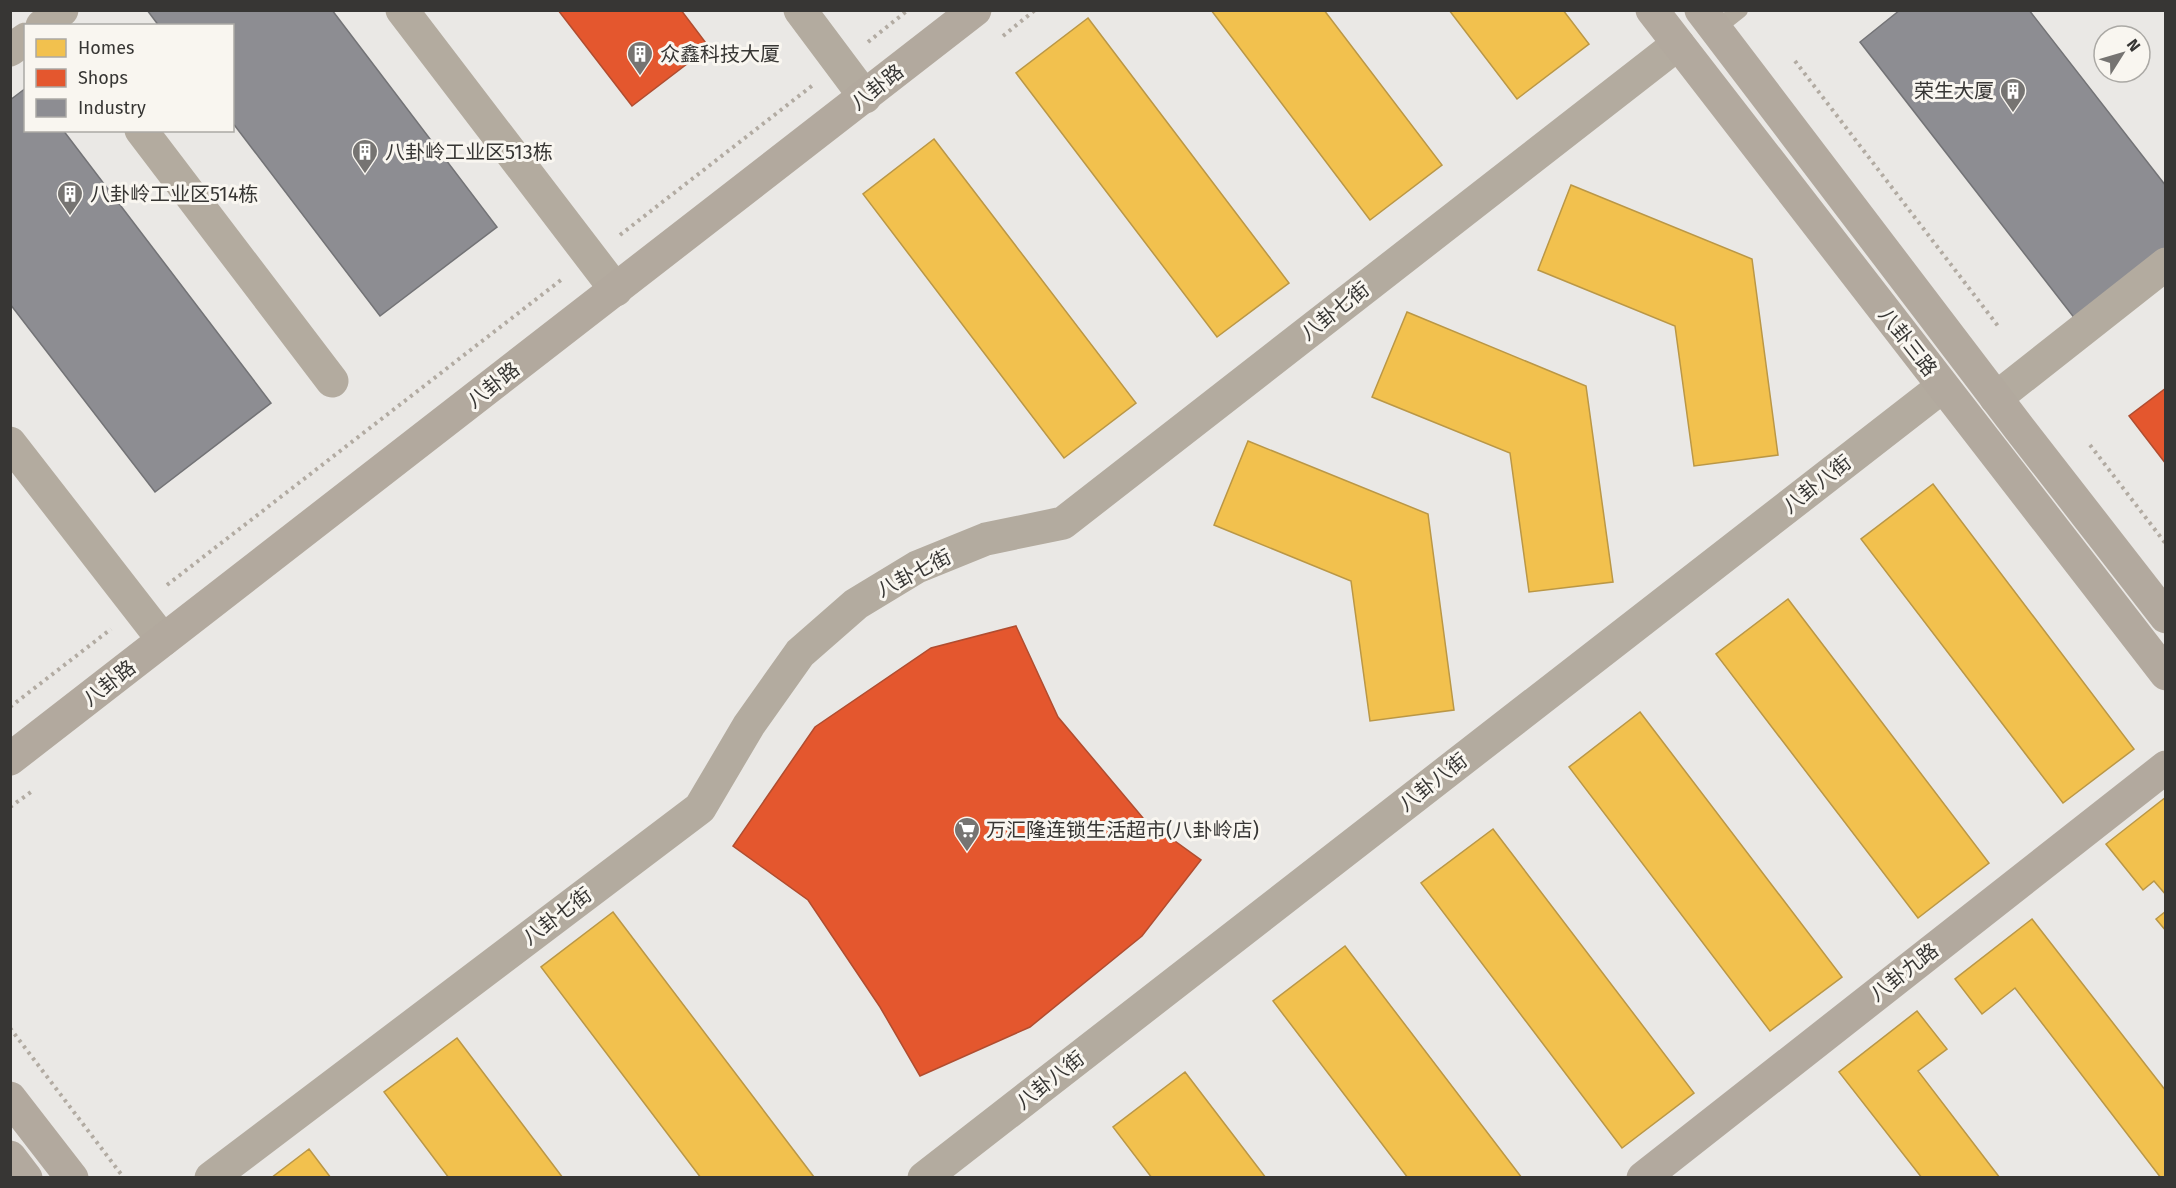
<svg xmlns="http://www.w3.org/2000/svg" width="2176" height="1188" font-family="'Fira Sans','Noto Sans SC',sans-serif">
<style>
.homes{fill:#f2c14e;stroke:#ba9746;stroke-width:1.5}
.shops{fill:#e4572e;stroke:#b04d30;stroke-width:1.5}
.industry{fill:#8d8d92;stroke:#737376;stroke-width:1.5}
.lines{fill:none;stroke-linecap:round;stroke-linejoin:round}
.path{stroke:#b2aba2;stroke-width:4;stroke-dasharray:3 4.5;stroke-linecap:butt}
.lane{stroke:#b3ab9f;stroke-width:16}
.street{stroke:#b3ab9f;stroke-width:33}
.secondary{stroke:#b2a99e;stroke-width:33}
.labels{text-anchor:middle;stroke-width:6;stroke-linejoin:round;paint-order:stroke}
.poi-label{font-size:20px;fill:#373634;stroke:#f9f6f0;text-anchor:start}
.street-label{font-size:20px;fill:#373634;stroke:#f9f6f0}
</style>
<rect width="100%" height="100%" fill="#eae8e5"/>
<!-- homes -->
<path class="homes" d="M1211 10H1324L1442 165 1370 220Z
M1449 10H1563L1589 44 1517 99Z
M1088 18 1289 283 1217 337 1016 73Z
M934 139 1136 403 1064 458 863 194Z
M1571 185 1752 259 1778 455 1694 466 1675 326 1538 270Z
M1407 312 1586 386 1613 582 1529 592 1510 453 1372 397Z
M1248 441 1428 514 1454 710 1370 721 1351 581 1214 525Z
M1933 484 2134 749 2063 803 1861 539Z
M1788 599 1989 863 1918 918 1716 654Z
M1640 712 1842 977 1770 1031 1569 767Z
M2166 797V895L2154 881 2143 890 2106 844Z
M1493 829 1694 1093 1622 1148 1421 883Z
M2166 911V931L2156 919Z
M613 912 814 1177 813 1178H701L541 967Z
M2032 919 2166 1091V1178H2161L2015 988 1982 1014 1955 979Z
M1345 946 1522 1178H1408L1273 1001Z
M1917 1011 1947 1049 1918 1071 2000 1178H1922L1839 1072Z
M457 1038 563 1178H449L384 1092Z
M1185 1072 1266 1178H1152L1113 1127Z
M309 1149 331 1178H271Z"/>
<!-- shops -->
<path class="shops" d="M558 10H681L709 47 632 106Z
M2166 388V464L2129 416Z
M1016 626 1058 717 1143 818 1201 860 1142 936 1030 1027 920 1076 880 1007 808 900 733 846 815 727 931 648Z"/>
<!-- industry -->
<path class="industry" d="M147 10H332L497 227 380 316 232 122V26H159Z
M1900 10H2029L2166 186V257L2079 324 1860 42Z
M26 88V130H63L271 403 155 492 10 304V100Z"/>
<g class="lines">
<!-- path -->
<path class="path" d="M1003 36 1035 10
M868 42 908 10
M1795 61 1998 326
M620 235 813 85
M2090 445 2166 544
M167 585 561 280
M10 707 111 629
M10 807 31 792
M10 1028 124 1178"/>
<!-- lane -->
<path class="lane" d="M1716 29 1740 10"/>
<!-- street -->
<path class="street" d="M402 10 616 290
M800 10 865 97
M42 26 62 10
M10 50 26 39
M141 130 332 381
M1996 398 2166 264
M10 443 163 640
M211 1178 700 808 749 725 800 653 856 604 917 567 986 539 1063 523 1678 44
M924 1178 1942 387"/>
<!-- secondary -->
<path class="secondary" d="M1652 10 2166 674
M1701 10 2019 428 2166 617
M10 759 975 10
M10 1098 72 1178
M10 1157 26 1178
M1643 1178 2166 767"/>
</g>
<!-- icons -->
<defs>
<symbol id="building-pin" viewBox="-11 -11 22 30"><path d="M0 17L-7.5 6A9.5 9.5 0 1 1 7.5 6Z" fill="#767472" stroke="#f9f6f0"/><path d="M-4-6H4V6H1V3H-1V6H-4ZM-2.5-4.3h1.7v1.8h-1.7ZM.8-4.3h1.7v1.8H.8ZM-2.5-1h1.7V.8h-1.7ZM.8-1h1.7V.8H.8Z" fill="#fff"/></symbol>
<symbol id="supermarket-pin" viewBox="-11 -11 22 30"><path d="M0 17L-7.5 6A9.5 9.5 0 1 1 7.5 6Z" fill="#767472" stroke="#f9f6f0"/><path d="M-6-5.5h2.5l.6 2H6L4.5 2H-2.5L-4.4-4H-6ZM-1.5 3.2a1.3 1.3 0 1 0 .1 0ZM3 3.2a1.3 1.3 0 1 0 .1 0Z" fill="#fff"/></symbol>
</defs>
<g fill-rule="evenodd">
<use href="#building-pin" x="625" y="39" width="30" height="40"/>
<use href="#building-pin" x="1998" y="76" width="30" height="40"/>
<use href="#building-pin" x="350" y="137" width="30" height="40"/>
<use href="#building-pin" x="55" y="179" width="30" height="40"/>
<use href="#supermarket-pin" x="952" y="815" width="30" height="40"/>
</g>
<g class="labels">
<!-- poi labels -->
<g class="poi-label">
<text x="660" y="61">众鑫科技大厦</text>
<text x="1994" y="98" text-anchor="end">荣生大厦</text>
<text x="385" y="159">八卦岭工业区513栋</text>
<text x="90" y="201">八卦岭工业区514栋</text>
<text x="986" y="837">万汇隆连锁生活超市(八卦岭店)</text>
</g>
<!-- street labels -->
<g class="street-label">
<text transform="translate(877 87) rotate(-38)" y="7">八卦路</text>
<text transform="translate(1335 311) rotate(-38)" y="7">八卦七街</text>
<text transform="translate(1908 342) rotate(52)" y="7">八卦三路</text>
<text transform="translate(493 385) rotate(-38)" y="7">八卦路</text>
<text transform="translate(1817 484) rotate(-38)" y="7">八卦八街</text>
<text transform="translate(914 573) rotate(-27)" y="7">八卦七街</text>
<text transform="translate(109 683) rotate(-38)" y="7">八卦路</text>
<text transform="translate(1433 782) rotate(-38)" y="7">八卦八街</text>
<text transform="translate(557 916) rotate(-37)" y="7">八卦七街</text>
<text transform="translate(1904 972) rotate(-38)" y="7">八卦九路</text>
<text transform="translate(1050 1080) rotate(-38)" y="7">八卦八街</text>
</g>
</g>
<!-- border -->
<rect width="2176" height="1188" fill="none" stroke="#373634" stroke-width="24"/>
<!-- legend -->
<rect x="24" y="24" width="210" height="108" fill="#f9f6f0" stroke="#aba9a5" stroke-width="1.5"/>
<rect x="36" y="39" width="30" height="18" fill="#f2c14e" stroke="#aba9a5" stroke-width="1.5"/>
<text x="78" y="54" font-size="18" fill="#373634">Homes</text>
<rect x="36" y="69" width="30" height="18" fill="#e4572e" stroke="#aba9a5" stroke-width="1.5"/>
<text x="78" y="84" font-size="18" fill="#373634">Shops</text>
<rect x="36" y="99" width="30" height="18" fill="#8d8d92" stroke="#aba9a5" stroke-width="1.5"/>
<text x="78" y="114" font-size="18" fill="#373634">Industry</text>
<!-- north arrow -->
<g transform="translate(2122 54) rotate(53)"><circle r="28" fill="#f9f6f0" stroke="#aba9a5" stroke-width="1.5"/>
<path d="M0-4.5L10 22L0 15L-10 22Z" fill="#767472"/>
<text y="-9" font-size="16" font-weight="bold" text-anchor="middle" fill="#373634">N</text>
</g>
</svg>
